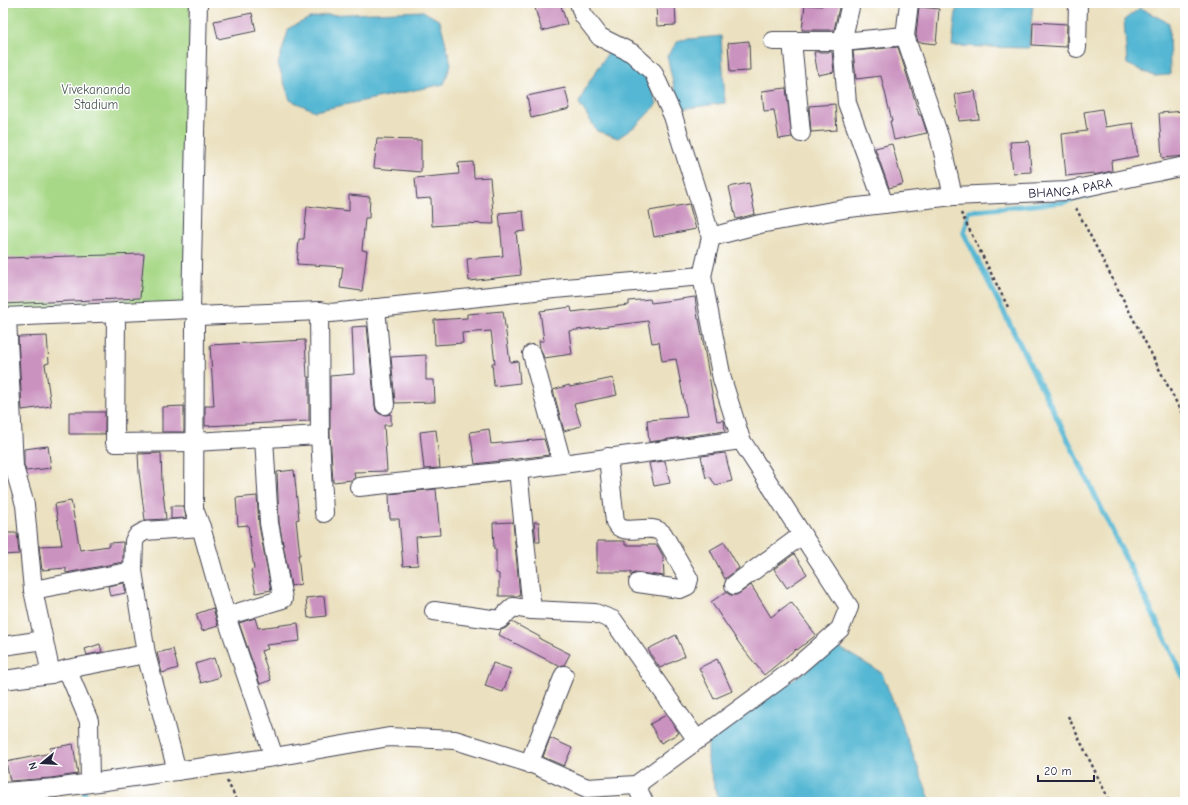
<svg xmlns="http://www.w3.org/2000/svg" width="1188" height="805" font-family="'Comic Neue',sans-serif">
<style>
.green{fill:#a7d887;stroke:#647d61}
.water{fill:#55b7d3;stroke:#3c6c87}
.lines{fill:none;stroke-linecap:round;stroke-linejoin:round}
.stream{stroke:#55b7d3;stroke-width:5.5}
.building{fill:#ca92bf}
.minor-casing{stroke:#403f4f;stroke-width:20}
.path{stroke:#403f4f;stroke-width:2.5;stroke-dasharray:3 3;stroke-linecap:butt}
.minor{stroke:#fff;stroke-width:18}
.labels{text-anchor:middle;stroke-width:3;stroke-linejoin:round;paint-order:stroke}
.park-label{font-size:13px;fill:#4a5952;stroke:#fff}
.street-label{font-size:13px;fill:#22223b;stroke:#fff}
</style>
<rect width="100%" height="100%" fill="#fff"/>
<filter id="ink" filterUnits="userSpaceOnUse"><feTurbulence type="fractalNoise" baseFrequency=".025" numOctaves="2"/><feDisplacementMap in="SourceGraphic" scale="8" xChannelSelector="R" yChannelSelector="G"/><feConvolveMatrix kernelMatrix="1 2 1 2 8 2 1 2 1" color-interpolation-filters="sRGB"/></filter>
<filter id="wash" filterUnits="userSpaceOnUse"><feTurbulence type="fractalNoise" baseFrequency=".012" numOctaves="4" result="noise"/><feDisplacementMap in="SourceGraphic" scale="16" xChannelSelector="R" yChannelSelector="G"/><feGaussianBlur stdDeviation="0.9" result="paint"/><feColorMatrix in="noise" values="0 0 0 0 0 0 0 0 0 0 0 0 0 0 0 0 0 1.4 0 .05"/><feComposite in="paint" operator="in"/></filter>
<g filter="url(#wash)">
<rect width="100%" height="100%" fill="#ebe1c0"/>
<!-- green -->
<path class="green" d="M3 3H190L186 306 3 312Z"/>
<!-- water -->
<path class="water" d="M957 3H1033L1029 48 952 46Z
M1140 8 1169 23 1170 75 1154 76 1127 64 1124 20Z
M423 11 440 21 451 64 444 84 315 111 290 100 278 64 289 28 310 18 324 15Z
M721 36 725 103 679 109 667 56 679 40Z
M609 51 629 62 645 74 657 104 637 125 618 138 597 131 579 103 586 87Z
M838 647 882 673 931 802H719L708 763V743Z"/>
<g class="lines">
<!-- stream -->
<path class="stream" d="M1095 194 1063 202 969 211 964 233 1067 438 1185 680
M84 791 88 802"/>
</g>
<g id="blocks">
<!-- building -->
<path class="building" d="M554 3H560L567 24 542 31 535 8Z
M656 3H675L676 25 657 26Z
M822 3H840L834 30H802L805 5 822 6Z
M919 7 939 9 936 44 918 42 916 35Z
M252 13 256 31 218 39 214 21Z
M1033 22 1067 24 1066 47 1032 45Z
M749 41 750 71 730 72 728 43Z
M898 47 913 94 919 115H921L927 133 894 140 890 121H892L881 76 856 79 853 51Z
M814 52H832L834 72 818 75Z
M565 88 570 109 531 118 527 96Z
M786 88 792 137 779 139 774 110 764 111 762 91Z
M975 91 979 119 959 121 955 94Z
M835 104 837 130 811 132 809 106Z
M1102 109 1105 127 1133 123 1138 156 1111 161 1112 171 1094 175V173L1066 176 1062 134 1087 131 1084 112Z
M1185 111V156L1162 158 1159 113Z
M377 139 421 140V172L374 168Z
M1029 141 1031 172 1013 173 1010 142Z
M892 144 903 184 889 188 875 148Z
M473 162 474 178 490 177 494 224 458 223V224L432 226 431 198 417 199 415 178 459 174 458 163Z
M749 183 755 214 736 219 729 187Z
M349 195 370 197 369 218H365L362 250 367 251 362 291 340 288 343 267 297 264 299 239H304L307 206 349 211Z
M689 204 696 229 654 237 649 211Z
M523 211 525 231 516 232 521 275 469 281 467 259 503 256 499 213Z
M144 254 140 298 3 304V258Z
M695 297 698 319H699L717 421 724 420 725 431 649 442 647 420 687 417 676 359 662 361 659 342 652 343 648 321 569 331 572 354 544 358 540 348 539 341H544L540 311 571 307 572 312 629 305V301L650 299 651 303Z
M503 311 510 362 518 361 520 383 494 386 492 363H495L491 331 462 333 463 343 435 345 434 320 467 318V314Z
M367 326 375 406 376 411 380 414 386 415 391 414V425H384L387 471 354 472 355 478 352 480 333 482 330 434V376L354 374 352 327Z
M47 336 49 363 45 364 51 406 22 410 18 337Z
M305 340 307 377H309V421L205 426V406H214L210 345Z
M426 355V380H434L435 402 395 403 391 357Z
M613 378 617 395 574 404 581 426 564 431 553 390 569 385 570 387Z
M184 406V432H162V407Z
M69 412H105V434H69Z
M489 429 491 444 544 439 549 455 475 464 470 432Z
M436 430 440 468 424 469 420 432Z
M48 446 51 468 26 471 24 465V449Z
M161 453 162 483 166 519 145 520 139 472 138 454Z
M725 453 732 481 716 485 709 476 706 478 701 456Z
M665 461 670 483 654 486 649 463Z
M294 470 299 519 296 520 300 555H298L301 584 291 586 279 522 277 472Z
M436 489 440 535 416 537 418 565 403 566 399 519H390L389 494Z
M257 496 259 525 271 590 256 593 251 570 254 569 248 525 238 526 236 498Z
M71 501 80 550 109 546V543L123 542V562L66 573V568L42 570 39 546 62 545 55 504Z
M171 506H184L186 518 171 519Z
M513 522 520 596H499V574L496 573V549H494L493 523Z
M534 522H539L540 542H536Z
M3 533H17L19 554 3 555Z
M597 541H625V545H657L663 556 664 576 639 573H634L631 576V572H597Z
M724 542 739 568 725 579 710 550Z
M794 554 807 574 787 588 774 569Z
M124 583 126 593 110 596 108 586Z
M751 585 771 617 791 602 816 635 797 650 796 649 764 675 741 646 711 602 726 592 730 595H736L740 593Z
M324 596 326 616 308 618 306 598Z
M213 608 218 626 202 631 196 614Z
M255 618 258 628 298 623 300 641 266 645 268 649 261 651 271 680 260 684 239 623Z
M512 622 540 637V639L570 654 564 665 559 666 499 635 501 630 506 628Z
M676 635 685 656 660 668 651 655 648 649Z
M100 644 102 652 87 655 85 649Z
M173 649 178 668 162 673 157 653Z
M214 658 220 677 201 683 195 664Z
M717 659 732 691 714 699 699 668Z
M493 663 511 669 503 692 485 686Z
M666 715 679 733 661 743 650 724Z
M550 738 572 748 564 766 543 757Z
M73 744 78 774 51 778 10 781 6 762 51 753 50 748Z"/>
</g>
</g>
<g filter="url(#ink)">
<use href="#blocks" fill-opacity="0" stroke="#403f4f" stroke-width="1"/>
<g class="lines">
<defs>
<g id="minor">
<path d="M579 3 583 15 600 37 632 53 653 72 673 116 711 237"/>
<path d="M851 3 842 42 847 103 884 204"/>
<path d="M909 3 905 36 940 139 953 196"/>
<path d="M773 41H839L842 42 905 36"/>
<path d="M792 41 801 133"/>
<path d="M1077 48 1078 3"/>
<path d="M376 308 385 405"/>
<path d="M191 309 198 3"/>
<path d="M319 311 320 435 324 513"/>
<path d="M116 312 115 443 194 442 320 435"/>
<path d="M197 316 195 324 194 509 201 527 226 616"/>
<path id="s1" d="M3 317 191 309 197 316 319 311 331 313 554 289 702 276 711 237 760 224 849 208 953 196 1067 191 1185 166"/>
<path d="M7 317 14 467 25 505 33 590 51 674"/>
<path d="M532 354 562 463"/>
<path d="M264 438 269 523 283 599 226 616 274 757"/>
<path d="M608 457 615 522C616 523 618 527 619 527 630 535 652 522 663 534L689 579 687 586 680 589 638 583"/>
<path d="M518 470 532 610 595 613 613 620 697 740"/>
<path d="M359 487 518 470 741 440"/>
<path d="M734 585 802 535"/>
<path d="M33 590 133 571"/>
<path d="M434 611 499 620 513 607 532 610"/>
<path d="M3 646 44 640"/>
<path d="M67 669 146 654"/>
<path d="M3 680 51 674 67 669 89 721 90 783"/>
<path d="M529 764 564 675"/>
<path d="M177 771 146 654 133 571 134 541 138 535 145 531 201 527"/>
<path d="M636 785 644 802"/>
<path d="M3 792 55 788 219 765 274 757 389 737 455 740 535 765 587 788 636 785 794 669 840 629 849 607 741 440 722 379 702 276"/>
</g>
</defs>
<!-- minor casing -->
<use href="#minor" class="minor-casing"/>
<!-- path -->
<path class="path" d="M1076 208 1185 419
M961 213 1009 309
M1068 716 1110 802
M227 781 238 802"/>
<!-- minor -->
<use href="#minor" class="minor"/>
</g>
</g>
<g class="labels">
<!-- park labels -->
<g class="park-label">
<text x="96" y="94">Vivekananda<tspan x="96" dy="15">Stadium</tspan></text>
</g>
<!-- street labels -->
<g class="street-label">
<text dy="5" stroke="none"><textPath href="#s1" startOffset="1108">BHANGA PARA</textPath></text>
</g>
</g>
<!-- margin -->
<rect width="1188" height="805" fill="none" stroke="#fff" stroke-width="16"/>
<!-- north arrow -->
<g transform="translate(42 763) rotate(252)" stroke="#ffffff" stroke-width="3" paint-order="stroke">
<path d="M0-3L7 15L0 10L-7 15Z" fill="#22223b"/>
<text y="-6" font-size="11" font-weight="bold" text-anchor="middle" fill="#22223b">N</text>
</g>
<!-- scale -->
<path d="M1038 775v6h56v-6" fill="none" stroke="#22223b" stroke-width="2"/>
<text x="1044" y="775" font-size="12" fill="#22223b" stroke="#ffffff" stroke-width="3" paint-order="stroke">20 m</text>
</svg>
